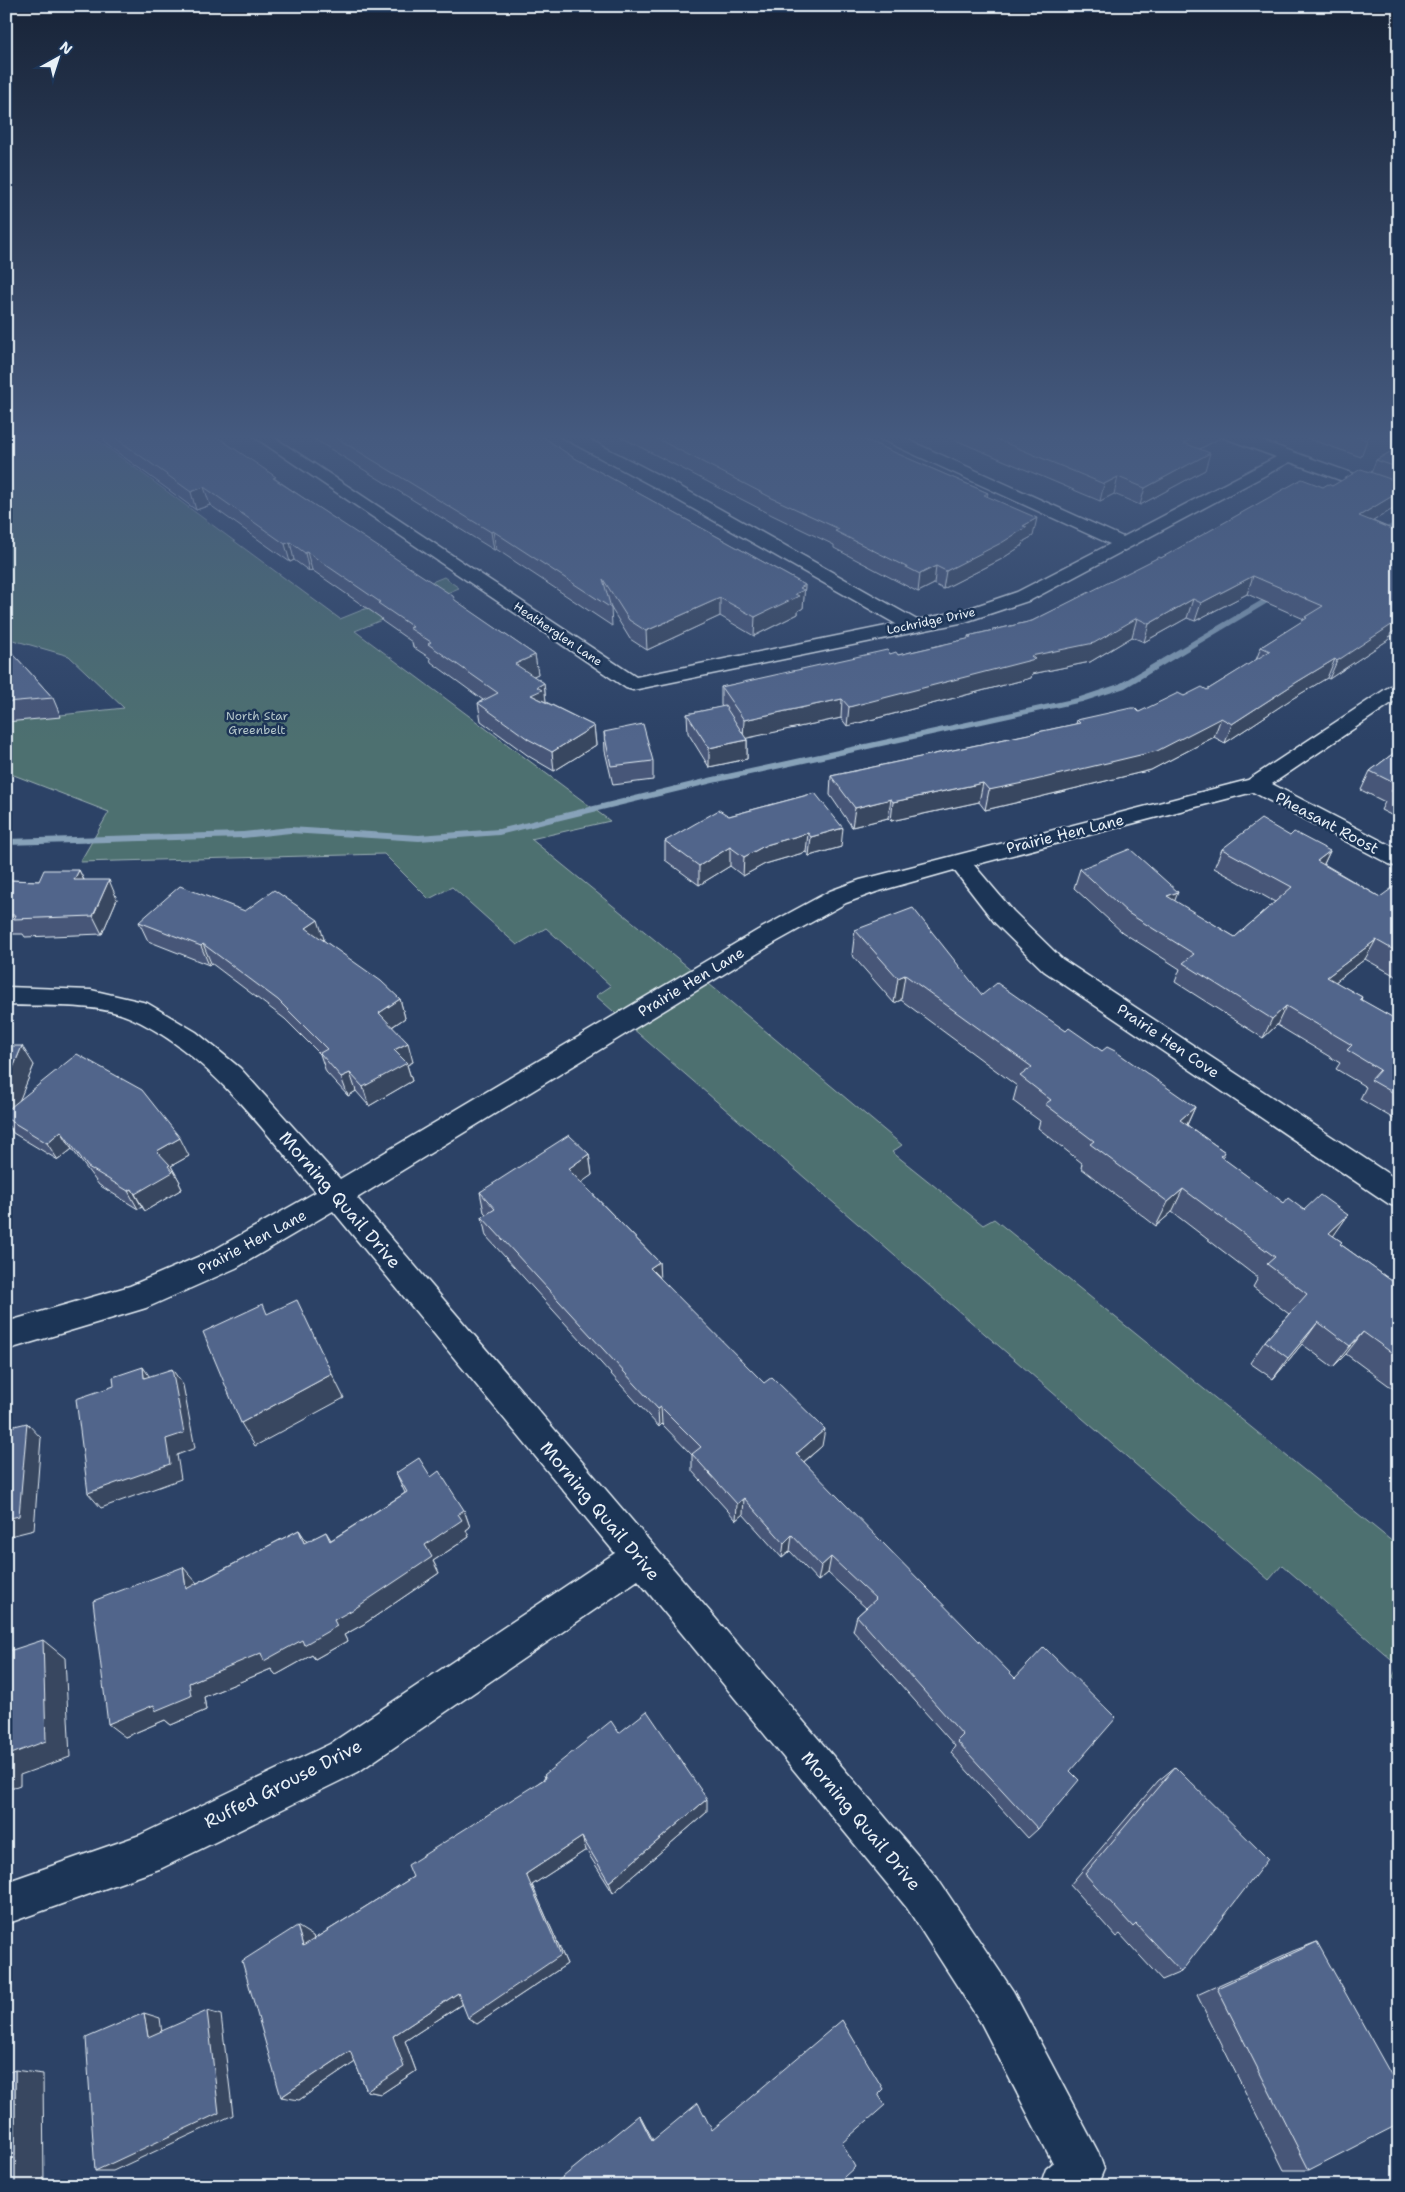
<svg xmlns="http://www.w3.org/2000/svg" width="1405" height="2192" font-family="'Shantell Sans',sans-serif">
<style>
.green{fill:#4e6f70;stroke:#9bb0b4}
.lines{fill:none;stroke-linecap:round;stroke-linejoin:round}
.stream{fill:#87a2b9;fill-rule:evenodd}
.minor-casing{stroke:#e8f1f8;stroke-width:3}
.minor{fill:#1d3557;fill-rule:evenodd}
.wall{fill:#465778;stroke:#e8f1f8}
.shaded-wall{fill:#394761;stroke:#e8f1f8}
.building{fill:#51658b;stroke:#e8f1f8}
.labels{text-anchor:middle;stroke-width:5;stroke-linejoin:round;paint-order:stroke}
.far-street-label{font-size:12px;fill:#e8f1f8;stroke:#1d3557}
.far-park-label{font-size:12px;fill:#b2c4c8;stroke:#1d3557}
.street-label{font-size:15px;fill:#e8f1f8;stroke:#1d3557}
.near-street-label{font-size:18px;fill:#e8f1f8;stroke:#1d3557}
</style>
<rect width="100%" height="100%" fill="#2c4266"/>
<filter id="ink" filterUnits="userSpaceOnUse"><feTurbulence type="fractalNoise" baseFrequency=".02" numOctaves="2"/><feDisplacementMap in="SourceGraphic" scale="10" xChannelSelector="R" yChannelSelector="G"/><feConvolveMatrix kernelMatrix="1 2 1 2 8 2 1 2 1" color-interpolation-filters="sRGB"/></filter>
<g filter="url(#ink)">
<!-- green -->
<path class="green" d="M6 434H89L340 619 444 577 459 588 355 631 610 821 531 839 720 993 902 1145 892 1152 983 1225 994 1219 1399 1547V1682L1393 1677 1398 1665 1282 1565 1269 1580 648 1042 596 996 611 986 546 928 517 945 452 887 429 899 384 854 80 862 109 812 6 772V721L124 708 69 656 6 638Z"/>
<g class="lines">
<!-- stream -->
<path class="stream" d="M1399 520V525L1379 537 1372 535Z
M1274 593 1281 595 1125 688 1082 702 713 783 499 835 419 841 290 833 243 838 6 845V839L243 832 290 827 419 835 499 829 713 777 1077 698 1119 684Z"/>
<defs>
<path id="minor" d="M250 434H269L636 677 896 624 660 490 561 437 559 434H579L672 482 917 620 961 611 1017 592 1110 544 876 437 874 434H895L1123 537 1276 457 1222 437 1220 434H1243L1399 490V501L1290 462 1031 600 965 622 633 690 626 688Z
M1399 683V698L1272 784 1399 850V867L1391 865 1253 792 974 865 1013 911 1062 959 1399 1181V1208L1389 1204 1044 971 995 923 954 870 876 892 846 903 776 942 357 1198 937 1878 1013 1991 1098 2152 1104 2169 1097 2186H1040L1046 2169 1053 2163 981 2023 907 1908 638 1580 358 1772 162 1868 6 1924V1882L140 1835 330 1744 615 1553 333 1211 236 1268 146 1308 6 1350V1322L130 1286 214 1250 316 1192C262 1130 209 1053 131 1018 96 1002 44 1007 6 1005V987L91 990 147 1003 196 1032 240 1068 340 1179 758 930 830 891 860 880 1248 780 1392 685Z"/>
</defs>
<!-- minor casing -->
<use href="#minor" class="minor-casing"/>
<!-- minor -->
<use href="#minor" class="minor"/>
</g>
<!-- wall -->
<path class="wall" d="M103 434H213L277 480 535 655 538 674 533 676 544 683 546 702 594 726 596 745 554 771 530 757 481 721 478 703 483 700 431 662 430 658 413 647 412 642 382 621 381 618 312 570 309 571 294 560 290 562 210 505 196 510 106 444Z
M306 434H539L571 456 805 585 803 608 798 611V614L754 636 720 616 647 650 630 639 611 608 612 626 496 549 494 550Z
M615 434H852L988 493 987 497 1033 536 1024 541 1023 545 1000 560 943 589 934 584 918 592 834 548V545L772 515Z
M941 434H1222L1220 438 1200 449 1205 470 1140 505 1114 494 1100 501Z
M1295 434H1399V436L1368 435 1367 440 1361 457Z
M1399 447V505L1373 521 1399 532V629L1391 633 1388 640 1329 679 1327 678 1290 700 1225 743 1214 737 1151 770 1019 802 985 810 979 802 891 821 888 818 852 827 830 795 831 776 1076 724 1077 720 1139 712 1184 696 1207 690 1256 660 1261 647 1303 621 1304 619 1247 594 1195 621 1187 618 1144 642 1132 637 1090 662 1032 674 1031 678 847 726 841 718 746 738 747 740V759L709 767 688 733 687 714 722 707 721 705V687L890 654 898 655 968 639V636L1032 621 1161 558 1323 487 1332 486 1371 473 1376 460Z
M6 646 53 698 61 717 6 722Z
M604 732 653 761V780L613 785 605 751Z
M1399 749V819L1381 810 1385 802 1361 790 1370 771Z
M815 793 841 847 809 856 806 852 765 864 743 876 730 866 699 885 665 860V841L729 816Z
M1222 849 1330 851 1324 864 1380 897 1399 887V978L1365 959 1335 982 1362 997 1361 1000 1399 1021V1122L1360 1099 1366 1087 1336 1069 1340 1063 1277 1025 1263 1038 1175 982 1180 969 1122 932 1074 888 1080 869 1174 901 1235 937 1275 902 1214 868Z
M79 870 84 880 117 899 102 934 25 937 23 934H6V880L39 881Z
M139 922 324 939 323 940 400 999 405 1018 392 1027 413 1062 407 1065 412 1081 369 1106 356 1091 348 1096 326 1072 320 1054 285 1019 211 963 209 965 148 941Z
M855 930 982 995 1066 1031 1102 1051 1195 1107 1187 1125 1225 1152 1222 1158 1284 1203 1304 1210 1348 1215 1333 1236 1342 1242 1340 1244 1399 1286V1393L1346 1354 1333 1367 1302 1344 1273 1379 1250 1363 1265 1341 1289 1314 1253 1287 1258 1278 1172 1212 1156 1226 1081 1168 1082 1163 1038 1128 1040 1121 1013 1101 1017 1086 901 1000 894 1003 852 955Z
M6 1046 34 1065 19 1100 189 1156 171 1166 180 1182 179 1183 182 1189 145 1211 142 1207 138 1209 99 1185 72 1149 58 1160 13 1133 9 1126 6 1127Z
M589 1154 592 1175 581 1182 659 1262V1278L822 1446 804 1462 1070 1771 1038 1829 1028 1838 951 1753 955 1746 853 1631 857 1616 866 1608 828 1573 818 1581 790 1551 782 1558 743 1514 736 1520 692 1471V1455L662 1424 659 1427 486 1236 482 1217 486 1214 484 1212 480 1192Z
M396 1473 431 1477 464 1510 470 1527 466 1530 469 1537 433 1561 439 1573 364 1624 344 1635 347 1641 315 1659 312 1655 276 1675 271 1669 204 1697 206 1710 171 1725 165 1720 125 1737 197 1583 299 1530 307 1542 326 1532 331 1540 405 1493Z
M619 1733 707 1812 613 1893 586 1850 532 1885 567 1964 477 2024 462 2004 405 2041 416 2071 381 2094 367 2091 355 2062 299 2100 313 1936 314 1939 413 1877 545 1778 544 1775Z
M1175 1767 1181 1972 1162 1980 1120 1934 1116 1937 1070 1885 1158 1781Z
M1317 1942 1309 2170H1284L1197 1995 1293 1951Z"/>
<!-- shaded-wall -->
<path class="shaded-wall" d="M1201 434H1222L1220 438 1179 460 1184 443Z
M1210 453 1205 470 1140 505 1145 488Z
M1118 477 1114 494 1100 501 1104 484Z
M204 487 210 505 196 510 191 492Z
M1399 492V505L1352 534 1359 516Z
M1037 518 1033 536 1024 541 1023 545 1000 560 943 589 946 571 1023 526Z
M493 531 496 549 494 550 491 532Z
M290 542 294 560 290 562 285 544Z
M307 552 312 570 309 571 305 553Z
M936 566 934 584 918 592 920 574Z
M1253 576 1247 594 1195 621 1201 603Z
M805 585 803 608 798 611V614L754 636 755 617 795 594 800 588Z
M720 598V616L647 650 646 631Z
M1193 599 1187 618 1144 642 1149 624Z
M1399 615V629L1391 633 1388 640 1329 679 1337 661 1391 619Z
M1137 618 1132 637 1090 662 1032 674 1031 678 847 726 849 707Z
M535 655 538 674 517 683 515 664Z
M1335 659 1327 678 1290 700 1225 743 1232 724 1297 682Z
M544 683 546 702 531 695 537 687Z
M842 699 841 718 743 739 744 720Z
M1221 718 1214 737 1151 770 1019 802 985 810 989 790Z
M594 726 596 745 554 771 552 752Z
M747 740V759L709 767V748Z
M983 783 979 802 891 821 893 802Z
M891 799 888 818 852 827 855 808Z
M843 828 841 847 809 856 811 837Z
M808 833 806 852 765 864 743 876 744 857 766 845Z
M730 847V866L699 885V866Z
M1330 851 1321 870 1317 861Z
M79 870 88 889 74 880Z
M109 880 117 899 102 934 93 916Z
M1178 892 1171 911 1167 896Z
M318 920 324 939 312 947 306 928Z
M1376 940 1365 959 1317 996 1327 977Z
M203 944 211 963 209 965 201 946Z
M905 975 901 1000 894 1003 898 978Z
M400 999 405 1018 384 1032 379 1013Z
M1286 1006 1277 1025 1263 1038 1272 1019Z
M408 1043 413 1062 407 1065 412 1081 369 1106 363 1087 394 1050Z
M22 1046 34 1065 11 1121 6 1118V1085Z
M350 1073 356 1091 348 1096 341 1077Z
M1195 1107 1184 1131 1180 1120Z
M61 1131 72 1149 58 1160 47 1143Z
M180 1138 189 1156 171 1166 180 1182 179 1183 182 1189 145 1211 135 1194 157 1151Z
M589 1154 592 1175 571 1190 568 1169Z
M132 1189 142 1207 138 1209 128 1191Z
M1183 1189 1172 1212 1156 1226 1168 1202Z
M1348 1215 1332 1238 1329 1233Z
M659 1262 660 1281 650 1268Z
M1318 1322 1302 1344 1273 1379 1288 1358Z
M1363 1332 1346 1354 1333 1367 1350 1346Z
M143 1367 154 1383 144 1378Z
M172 1369 183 1385 195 1448 177 1455 181 1479 101 1508 88 1493 166 1439Z
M332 1374 344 1398 255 1446 241 1423Z
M661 1407 662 1424 659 1427 658 1409Z
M6 1417 18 1430 6 1434Z
M27 1423 41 1438 34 1530 6 1537V1519Z
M825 1429 822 1446 794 1470 796 1454Z
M744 1498 743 1514 736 1520 737 1504Z
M464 1510 470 1527 466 1530 469 1537 433 1561 439 1573 364 1624 344 1635 347 1641 315 1659 312 1655 276 1675 271 1669 204 1697 206 1710 171 1725 165 1720 125 1737 108 1724 189 1683 334 1620 425 1545 458 1514Z
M299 1530 310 1547 304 1543Z
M792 1535 790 1551 782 1558 784 1543Z
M831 1557 828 1573 818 1581 821 1566Z
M183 1567 197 1583 200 1605 186 1589Z
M43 1640 65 1658 70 1757 20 1775V1785L6 1790V1756Z
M707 1799V1812L613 1893 609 1882Z
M582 1837 586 1850 532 1885 567 1964 477 2024 468 2018 526 1874Z
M297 1926 313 1936 319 1955 303 1946Z
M458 1993 468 2000 405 2041 416 2071 381 2094 367 2091 393 2036Z
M207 2011 221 2015 233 2115 113 2171H95Z
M144 2013 160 2018 163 2041 148 2037Z
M350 2051 364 2056 299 2100 281 2097Z
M15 2070 43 2074 44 2186H15Z
M639 2115 641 2117 654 2142 652 2141Z"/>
<!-- building -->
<path class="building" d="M110 434H213L276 477 273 478 453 596 455 600 535 655 515 664 544 683 537 687 542 690 531 695 594 726 552 752 528 739 478 703 498 693 428 644 431 642 409 628 413 627 378 603 380 602 307 552 305 553 290 542 285 544 204 487 191 492Z
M330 434H539L571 456 805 585 800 588 804 590 795 594 799 596 755 617 720 598 646 631 629 620 603 579 611 608 493 531 491 532Z
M648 434H852L988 493 984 495 1037 518 1023 526 1027 527 1003 542 946 571 936 566 920 574 835 531 839 529 772 498Z
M984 434H1201L1184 443 1210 453 1145 488 1118 477 1104 484Z
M1349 434H1368L1367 440Z
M1399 447V468L1376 460Z
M1361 469 1399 482V492L1359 516 1399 532V615L1391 619 1396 622 1337 661 1335 659 1297 682 1232 724 1221 718 1157 751 1023 783 989 790 983 783 893 802 891 799 855 808 831 776 1080 723 1077 720 1131 708H1135L1139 712 1178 693 1184 696 1202 687 1207 690 1270 651 1261 647 1307 618 1305 617 1323 606 1253 576 1201 603 1193 599 1149 624 1137 618 1094 643 1031 656 1035 659 849 707 842 699 744 720 721 687 887 650 890 654 896 652 898 655 971 638 968 636 1032 621 1159 557 1161 558 1302 479 1323 487 1328 484 1332 486Z
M6 646 53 698 6 702Z
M725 706 747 740 709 748 687 714Z
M643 724 653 761 611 766 604 732Z
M1399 749V795L1391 791 1398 785 1370 771Z
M815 793 843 828 811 837 808 833 766 845 744 857 730 847 699 866 665 841 719 810 729 816Z
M1261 819 1290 836 1294 832 1330 851 1317 861 1380 897 1395 886 1399 887V953L1376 940 1327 977 1362 997 1360 999 1399 1021V1096L1371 1080 1380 1070 1347 1050 1352 1045 1286 1006 1272 1019 1183 963 1194 954 1128 913 1080 869 1130 849 1178 892 1167 896 1235 937 1292 887 1222 849Z
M44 870H79L74 880H109L93 916 14 919 16 915H6V880L39 881Z
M180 886 245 911 274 890 318 920 306 928 381 981 400 999 379 1013 408 1043 394 1050 407 1063 363 1087 350 1073 341 1077 320 1053 327 1049 278 1000 203 944 201 946 139 922Z
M913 908 982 995 997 983 1066 1031 1069 1028 1102 1051 1107 1047 1115 1051 1195 1107 1180 1120 1225 1152 1220 1156 1284 1203 1288 1198 1304 1210 1320 1195 1348 1215 1329 1233 1342 1242 1340 1244 1399 1286V1358L1363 1332 1350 1346 1318 1322 1288 1358 1265 1341 1307 1294 1267 1264 1275 1257 1183 1189 1168 1202 1090 1144 1094 1141 1045 1104 1051 1100 1020 1076 1032 1067 905 975 898 978 855 930Z
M6 1046H22L6 1085Z
M77 1054 142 1090 180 1138 157 1151 170 1165 168 1166 173 1172 135 1194 132 1189 128 1191 88 1167 61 1131 47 1143 6 1118V1111Z
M569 1135 589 1154 568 1169 659 1262 650 1268 764 1383 772 1377 825 1429 796 1454 1015 1678 1044 1647 1116 1718 1070 1771 1079 1780 1038 1829 957 1741 963 1735 857 1616 876 1599 831 1557 821 1566 792 1535 784 1543 744 1498 737 1504 692 1454 701 1447 661 1407 658 1409 482 1217 495 1209 480 1192Z
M297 1300 332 1374 241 1423 203 1332 263 1304 267 1314Z
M143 1367 144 1378 172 1369 184 1433 166 1439 170 1464 88 1493 76 1399 114 1386 113 1377Z
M27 1423 19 1516 6 1519V1428Z
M419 1458 431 1477 439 1471 464 1510 458 1514 462 1520 425 1545 432 1557 354 1609 334 1620 337 1626 304 1645 302 1640 264 1661 261 1653 189 1683 191 1696 155 1711 154 1705 108 1724 93 1601 183 1567 186 1589 299 1530 304 1543 326 1532 330 1541 407 1492 396 1473Z
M43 1640 46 1741 6 1756V1652Z
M647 1711 707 1799 609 1882 582 1837 526 1874 561 1955 468 2018 458 1993 393 2036 404 2067 367 2091 350 2051 281 2097 242 1961 297 1926 303 1946 413 1877 408 1865 546 1778 544 1775 611 1721 619 1733Z
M1175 1767 1268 1859 1181 1972 1136 1924 1133 1927 1085 1874Z
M1317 1942 1399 2089V2124L1309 2170 1217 1988Z
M207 2011 219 2113 95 2171 86 2038 144 2013 148 2037Z
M842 2020 883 2089 878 2094 885 2105 842 2143 855 2167 834 2186H552L639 2115 652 2141 698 2103 712 2130Z
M15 2070V2186H6V2073Z"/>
</g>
<!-- sky -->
<linearGradient id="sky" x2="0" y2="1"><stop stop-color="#182438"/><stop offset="0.59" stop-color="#455a7f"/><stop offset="1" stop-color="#455a7f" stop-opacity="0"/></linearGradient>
<rect width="1405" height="741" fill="url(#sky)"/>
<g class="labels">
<!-- far-street labels -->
<g class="far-street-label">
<text transform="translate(931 621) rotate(-12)" y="4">Lochridge Drive</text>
<text transform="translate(558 634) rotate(34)" y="4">Heatherglen Lane</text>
</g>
<!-- far-park labels -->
<g class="far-park-label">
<text x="257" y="720">North Star<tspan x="257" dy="14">Greenbelt</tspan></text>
</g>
<!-- street labels -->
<g class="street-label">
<text transform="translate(1327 823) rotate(28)" y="5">Pheasant Roost</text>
<text transform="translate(1065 834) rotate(-14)" y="5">Prairie Hen Lane</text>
<text transform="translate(691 982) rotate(-31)" y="5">Prairie Hen Lane</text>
<text transform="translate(1168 1041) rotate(34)" y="5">Prairie Hen Cove</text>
<text transform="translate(252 1242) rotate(-28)" y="5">Prairie Hen Lane</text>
</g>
<!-- near-street labels -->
<g class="near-street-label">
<text transform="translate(340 1200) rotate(49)" y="6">Morning Quail Drive</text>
<text transform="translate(600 1511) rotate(50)" y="6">Morning Quail Drive</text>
<text transform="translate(283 1784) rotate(-27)" y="6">Ruffed Grouse Drive</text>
<text transform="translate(861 1821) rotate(50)" y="6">Morning Quail Drive</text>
</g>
</g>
<!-- margin -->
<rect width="1405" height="2192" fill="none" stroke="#1d3557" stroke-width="25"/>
<rect x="12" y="12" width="1380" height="2167" fill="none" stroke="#e8f1f8" stroke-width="2" filter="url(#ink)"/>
<!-- north arrow -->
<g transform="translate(58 58) rotate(39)" stroke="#1d3557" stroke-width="4" paint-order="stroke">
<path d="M0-4L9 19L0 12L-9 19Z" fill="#e8f1f8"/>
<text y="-8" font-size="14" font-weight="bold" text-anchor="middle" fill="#e8f1f8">N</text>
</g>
</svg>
